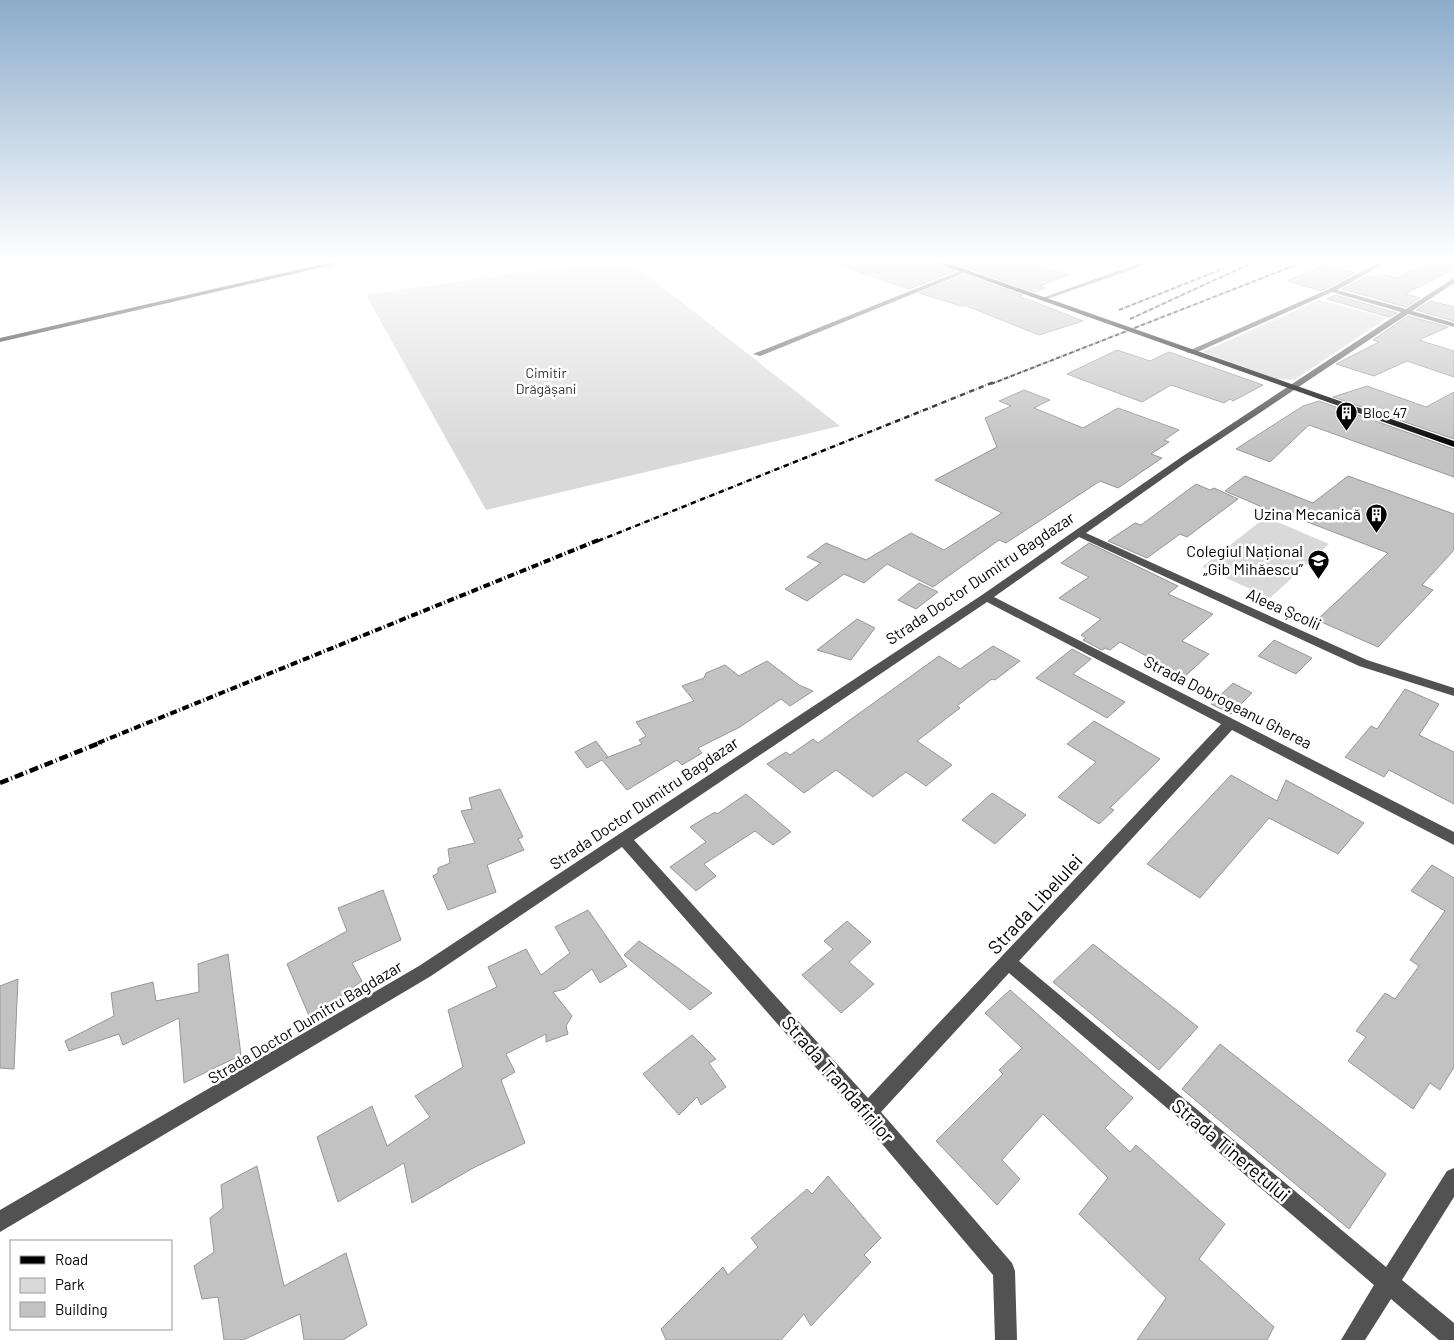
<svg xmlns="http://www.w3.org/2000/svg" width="1454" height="1340" font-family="Barlow,sans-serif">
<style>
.green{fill:#d9d9d9}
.building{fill:#c2c2c2;stroke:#969696}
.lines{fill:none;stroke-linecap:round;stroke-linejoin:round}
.minor{fill:#525252;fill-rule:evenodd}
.major{fill:#000;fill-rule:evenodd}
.rail-far3{stroke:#000;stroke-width:2;stroke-dasharray:4.5 1 0.5 1;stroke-linecap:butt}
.rail-far2{stroke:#000;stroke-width:2.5;stroke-dasharray:5.5 2 0.5 2;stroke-linecap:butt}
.rail-far1{stroke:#000;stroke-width:4;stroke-dasharray:7 2.5 1 2.5;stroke-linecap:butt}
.rail{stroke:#000;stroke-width:4.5;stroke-dasharray:9 3 1 3;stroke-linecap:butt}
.labels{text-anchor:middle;stroke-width:5;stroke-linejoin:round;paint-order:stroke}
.far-park-label{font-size:14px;fill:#303030;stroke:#fff}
.far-poi-label{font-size:14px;fill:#000;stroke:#fff;text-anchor:start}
.poi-label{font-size:16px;fill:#000;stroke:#fff;text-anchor:end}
.street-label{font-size:16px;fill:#000;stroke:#fff}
.near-street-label{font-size:19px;fill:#000;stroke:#fff}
</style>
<rect width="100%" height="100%" fill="#fff"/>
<!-- green -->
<path class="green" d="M598 261H629L840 426 486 510 366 295Z
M1319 300 1387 318 1294 380 1277 379 1203 352Z
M1266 517 1329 544 1270 598 1202 567Z"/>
<!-- building -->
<path class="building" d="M836 261H929L954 271 909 289 836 264Z
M948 261H1025L1069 275 1039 286 1045 288 1034 292Z
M1430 261H1454V269L1405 294 1420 298 1406 307 1342 289 1367 276 1374 277 1381 274 1397 278Z
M1324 265 1355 273 1321 291 1287 281Z
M965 275 1022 295 1019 296 1083 321 1039 335 964 305 961 306 919 293Z
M1335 295 1397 313 1389 317 1327 299Z
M1431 301 1454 307V321L1416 310Z
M1408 316 1448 327 1419 340 1454 351V377L1407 361 1374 376 1336 364 1379 342 1373 340Z
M1117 350 1150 361 1169 352 1263 385 1233 401 1230 399 1224 403 1171 385 1142 402 1067 374Z
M1367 386 1426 407 1454 392V439L1333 397Z
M1024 390 1050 400 1034 408 1083 428 1118 408 1179 430 1164 440 1169 442 1151 454 1162 458 1118 488 1100 481 1006 543 999 540 933 587 887 564 864 583 844 574 807 601 785 589 821 563 807 557 826 543 866 560 911 533 944 550 1002 513 935 480 997 447 985 418 1011 406 999 401Z
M1319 401 1454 449V477L1309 425 1270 462 1236 449 1303 406Z
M1245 476 1313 503 1348 476 1454 514V550L1422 585 1433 590 1378 647 1317 620 1388 553 1279 511 1276 513 1225 491Z
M1196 484 1210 490 1214 488 1238 499 1187 537 1180 534 1147 558 1108 541 1135 523 1141 525Z
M1089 543 1178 586 1168 594 1213 614 1182 641 1209 654 1178 683 1151 668 1158 662 1120 642 1110 650 1105 648 1102 650 1083 640 1086 638 1081 635 1101 619 1059 598 1089 577 1061 563Z
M919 583 938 592 916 609 898 600Z
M857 619 875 628 851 660 817 650Z
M1274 640 1312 658 1296 674 1258 656Z
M993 646 1020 661 995 680 992 679 957 706 960 708 917 741 952 765 926 786 906 772 873 797 836 770 804 793 767 764 786 752 790 755 813 739 818 743 939 656 960 669Z
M1072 649 1091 659 1073 674 1125 702 1107 718 1036 678Z
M767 661 799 685 813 691 790 706 781 699 740 727 698 748 702 753 682 765 677 760 627 790 602 760 587 768 575 752 596 741 608 757 606 758 642 744 639 740 646 736 636 722 694 701 682 686 704 678 706 673 725 665 739 676Z
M1233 683 1252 693 1231 714 1211 704Z
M1405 689 1439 704 1419 735 1454 752V804L1389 770 1384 777 1345 757 1371 726 1377 729Z
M1094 721 1160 759 1110 808 1114 810 1099 824 1058 797 1096 762 1067 744Z
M1231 775 1277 801 1286 780 1364 823 1338 854 1269 818 1200 898 1147 864Z
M500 789 523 837 518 839 524 850 487 865 496 892 448 910 433 876 438 873V868L450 863 448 849 475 843 461 811 472 809 469 798Z
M992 793 1026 815 995 844 962 820Z
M746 794 791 832 773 845 755 831 704 864 716 876 696 891 670 867 706 842 690 827 715 812 717 814Z
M1432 865 1454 878V1067L1440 1090 1430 1083 1413 1109 1348 1061 1366 1037 1356 1031 1385 993 1395 999 1419 966 1410 960 1445 911 1411 891Z
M383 890 401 940 352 963 362 981 310 1018 287 964 347 931 338 908Z
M588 910 627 966 600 983 592 969 565 989 553 992 572 1016 566 1026 568 1034 546 1042V1034L506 1054 515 1072 501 1080 525 1143 475 1167 412 1203 404 1163 338 1202 317 1137 372 1106 387 1146 430 1117 415 1096 463 1067 448 1010 497 987 488 967 526 949 541 975 570 953 555 927Z
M847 921 871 942 849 962 874 984 841 1013 802 975 833 949 824 941Z
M639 941 678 968 712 993 690 1010 624 955Z
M1093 944 1198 1027 1159 1070 1053 982Z
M228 954 241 1055 184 1083 179 1018 123 1045 119 1034 69 1051 65 1041 114 1016 111 993 153 982 156 1001 199 992 198 964Z
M18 979 14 1069 0 1068V986Z
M1010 990 1133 1098 1105 1128 1130 1152 1136 1145 1225 1224 1199 1259 1274 1327 1267 1340H1137L1166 1298 1079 1214 1108 1178 1043 1114 1002 1160 1020 1179 997 1205 936 1141 1003 1074 999 1070 1022 1048 985 1013Z
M692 1035 716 1059 709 1063 726 1087 701 1105 697 1097 679 1115 643 1074Z
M1220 1044 1386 1174 1349 1229 1182 1089Z
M257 1166 284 1286 346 1253 367 1325 343 1340H304L300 1314 243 1340H224L218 1297 202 1299 194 1266 214 1252 210 1218 223 1208 221 1185Z
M828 1176 881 1238 864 1255 871 1262 811 1326 804 1314 781 1340H666L661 1329 723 1267 728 1275 758 1247 751 1238 807 1189 812 1194Z"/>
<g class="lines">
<!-- minor -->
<path class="minor" d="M1146 261H1156L1044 300 1039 299Z
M1381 261H1389L1337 290 1406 309 1454 278V283L1412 311 1454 323V327L1408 314 1189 460 1086 533 1367 660 1454 688V696L1359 666 1079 537 994 597 1454 832V845L1232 730 1019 961 1386 1267 1447 1171 1454 1168V1197L1402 1280 1454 1323V1340H1439L1391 1299 1365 1340H1341L1374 1285 1009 973 881 1112 1012 1263 1015 1271 1017 1340H995L993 1275 861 1119 622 847 431 976 0 1232V1210L419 966 982 595 1183 456 1401 312 1332 292 1193 354 1186 352 1329 289ZM987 602 1221 724 868 1098 634 840Z
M965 269 968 271 967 272 760 356 753 354Z"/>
<!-- major -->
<path class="major" d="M336 261H349L0 342V338Z
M931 261H941L1454 441V447Z"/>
<!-- rail-far3 -->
<path class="rail-far3" d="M1119 310 1225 268
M1130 319 1256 261
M991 384 1306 261"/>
<!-- rail-far2 -->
<path class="rail-far2" d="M598 541 994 382"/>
<!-- rail-far1 -->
<path class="rail-far1" d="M98 743 601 539"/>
<!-- rail -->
<path class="rail" d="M0 783 102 742"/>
</g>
<!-- sky -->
<linearGradient id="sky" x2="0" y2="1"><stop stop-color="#8baccb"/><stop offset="0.58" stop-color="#fff"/><stop offset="1" stop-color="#fff" stop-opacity="0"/></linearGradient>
<rect width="1454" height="449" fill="url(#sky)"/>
<!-- icons -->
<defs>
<symbol id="building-pin" viewBox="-11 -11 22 30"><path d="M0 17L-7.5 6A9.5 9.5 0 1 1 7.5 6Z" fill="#000" stroke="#fff"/><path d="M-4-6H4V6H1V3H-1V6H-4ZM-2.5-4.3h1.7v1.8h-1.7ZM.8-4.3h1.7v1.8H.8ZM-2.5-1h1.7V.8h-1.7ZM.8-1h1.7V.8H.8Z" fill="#fff"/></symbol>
<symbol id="school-pin" viewBox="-11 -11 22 30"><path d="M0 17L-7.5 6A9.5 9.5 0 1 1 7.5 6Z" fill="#000" stroke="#fff"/><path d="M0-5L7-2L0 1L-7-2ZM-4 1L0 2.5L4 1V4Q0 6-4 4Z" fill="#fff"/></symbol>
</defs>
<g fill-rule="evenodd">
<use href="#building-pin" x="1334" y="400" width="25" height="34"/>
<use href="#building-pin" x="1364" y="502" width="25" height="34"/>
<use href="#school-pin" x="1306" y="548" width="25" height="34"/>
</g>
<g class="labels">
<!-- far-park labels -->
<g class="far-park-label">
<text x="546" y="378">Cimitir<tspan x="546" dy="16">Drăgășani</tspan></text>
</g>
<!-- far-poi labels -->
<g class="far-poi-label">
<text x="1363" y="418">Bloc 47</text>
</g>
<!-- poi labels -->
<g class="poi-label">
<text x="1361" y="520">Uzina Mecanică</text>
<text x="1303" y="557">Colegiul Național<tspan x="1303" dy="18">„Gib Mihăescu”</tspan></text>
</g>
<!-- street labels -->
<g class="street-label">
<text transform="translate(980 578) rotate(-34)" y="6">Strada Doctor Dumitru Bagdazar</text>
<text transform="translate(1284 609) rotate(24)" y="6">Aleea Școlii</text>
<text transform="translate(1228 702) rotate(27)" y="6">Strada Dobrogeanu Gherea</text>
<text transform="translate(644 803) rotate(-34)" y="6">Strada Doctor Dumitru Bagdazar</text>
<text transform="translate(305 1022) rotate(-31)" y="6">Strada Doctor Dumitru Bagdazar</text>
</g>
<!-- near-street labels -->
<g class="near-street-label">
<text transform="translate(1035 904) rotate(-47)" y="7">Strada Libelulei</text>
<text transform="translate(838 1079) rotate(49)" y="7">Strada Trandafirilor</text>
<text transform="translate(1231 1150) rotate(40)" y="7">Strada Tineretului</text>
</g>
</g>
<!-- legend -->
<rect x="10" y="1240" width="162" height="90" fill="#ffffff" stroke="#999999"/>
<rect x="20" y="1256" width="25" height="8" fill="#000000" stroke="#999999"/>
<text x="55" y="1265" font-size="15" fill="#000000">Road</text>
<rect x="20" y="1278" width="25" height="15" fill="#d9d9d9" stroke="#999999"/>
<text x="55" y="1290" font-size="15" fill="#000000">Park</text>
<rect x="20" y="1302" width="25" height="15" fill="#c2c2c2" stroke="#999999"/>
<text x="55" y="1315" font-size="15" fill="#000000">Building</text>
</svg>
